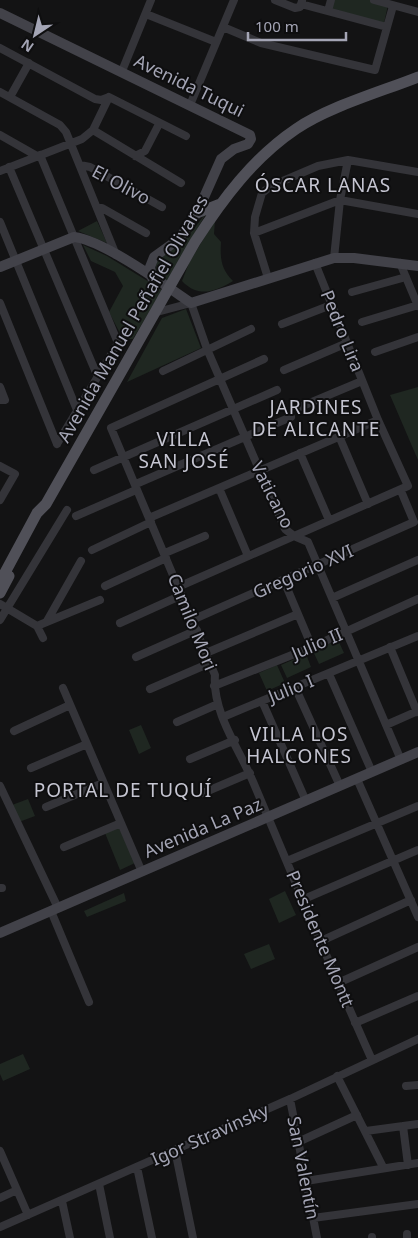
<svg xmlns="http://www.w3.org/2000/svg" width="418" height="1238" font-family="'Noto Sans',sans-serif">
<style>
.green{fill:#1f2721}
.lines{fill:none;stroke-linecap:round;stroke-linejoin:round}
.street{stroke:#343439;stroke-width:8}
.secondary{stroke:#424249;stroke-width:10}
.primary{stroke:#505058;stroke-width:11}
.labels{text-anchor:middle;stroke-width:4;stroke-linejoin:round;paint-order:stroke}
.street-label{font-size:18px;fill:#a4a5b5;stroke:#0e0e0f}
.neighbourhood-label{font-size:19px;letter-spacing:1px;fill:#c5c5d1;stroke:#0e0e0f}
</style>
<rect width="100%" height="100%" fill="#131314"/>
<!-- green -->
<path class="green" d="M333 0H370L388 5 384 23 331 9Z
M207 212 166 282 156 275C152 254 172 251 185 239 193 231 200 220 207 212Z
M215 220 214 234 221 242C220 259 221 269 233 281 215 292 198 298 182 281L189 263Z
M97 221 107 243 78 231Z
M83 245 107 256 162 290 133 339H123L109 312 123 286 115 272 91 261Z
M186 309 201 348 127 382 162 318Z
M418 387V460L390 395Z
M338 640 344 653 319 664 313 651Z
M306 654 311 667 287 678 281 665Z
M277 665 285 683 267 691 259 673Z
M141 725 151 748 139 754 129 730Z
M28 799 35 816 19 822 12 805Z
M118 826 135 863 120 870 105 833Z
M285 891 296 915 279 923 269 899Z
M124 893 126 901 87 917 84 911Z
M269 944 275 959 251 969 244 954Z
M23 1054 30 1069 3 1081 0 1074V1064Z"/>
<g class="lines">
<!-- street -->
<path class="street" d="M275 0 295 8 300 7 302 1
M374 0 418 12
M301 4 387 27
M328 11 331 0
M146 14 216 42
M223 27 261 43 375 70 393 6
M0 48 95 99 101 100 109 97 186 136
M122 71 151 0
M0 92 60 125 66 132 116 255
M10 97 29 63
M190 105 234 0
M93 130 181 183
M0 135 37 156
M40 155 118 343 57 444
M135 156 145 151 159 124
M80 165 90 167 162 207
M9 167 97 375
M0 171 82 139 93 130 109 97
M97 208H102L146 233
M0 222 77 410
M254 233 340 200 418 214
M334 258 340 200 348 160
M400 263 418 306
M268 278 254 233 255 217 262 193 271 186 318 166 348 160 418 172
M352 292 406 277
M0 303 57 444
M157 312 191 303 207 349 285 529 294 536 308 542 401 760
M362 322 418 305
M282 324 331 305
M375 352 418 337
M264 359 111 428 215 675C212 713 240 750 254 784 293 876 331 969 372 1060
M284 370 347 343
M163 371 251 329
M0 387 5 400H0
M300 407 362 381
M339 436 368 504
M300 453 329 520
M0 466 15 474 0 500
M94 470 277 390
M136 484 291 417
M219 488 248 556
M76 516 136 490
M149 518 378 420
M92 550 151 522
M165 553 205 536
M284 581 312 647
M105 586 166 558
M178 587 408 486 378 420 315 263
M332 598 418 560
M0 604 37 626 43 638
M0 620 67 510
M192 620 414 522 401 491
M47 621 81 561
M120 623 182 595
M37 626 100 600
M390 647 417 712
M206 653 298 614
M136 657 197 630
M329 674 372 772
M214 686 312 647 418 599
M295 687 340 786
M63 688 142 872
M150 689 210 663
M262 701 306 801
M223 717 418 636
M177 722 218 704
M386 725 418 711
M14 731 70 705
M190 759 235 740
M31 768 87 744
M357 779 418 917
M0 786 58 908
M203 793 250 773
M46 807 103 783
M64 847 121 823
M287 861 418 806
M0 888H2
M304 899 418 850
M51 911 89 1002
M321 941 411 900
M338 983 418 947
M355 1023 418 996
M337 1076 383 1167
M406 1086 418 1085
M290 1099 317 1238
M403 1126 408 1165
M366 1131 418 1124
M298 1142 357 1115
M175 1150 193 1238
M0 1151 28 1215
M137 1167 152 1238
M306 1181 418 1163
M99 1184 110 1238
M0 1198 17 1190
M62 1201 70 1238
M313 1218 418 1204
M0 1227 290 1099 418 1039
M407 1234V1238
M372 1237V1238"/>
<!-- secondary -->
<path class="secondary" d="M0 13 250 135 251 139 248 144 234 149 221 159 197 213 179 239 154 257 150 267 152 278
M0 267 74 237C103 240 165 285 191 303L334 258H354L418 266
M0 933 418 752"/>
<!-- primary -->
<path class="primary" d="M197 213 220 204
M0 582 37 513 46 504 195 242C222 200 253 158 296 129 328 107 380 92 418 77
M0 593 9 576"/>
</g>
<g class="labels">
<!-- street labels -->
<g class="street-label">
<text transform="translate(189 86) rotate(26)" y="6">Avenida Tuqui</text>
<text transform="translate(121 185) rotate(28)" y="6">El Olivo</text>
<text transform="translate(133 319) rotate(-60)" y="6">Avenida Manuel Peñafiel Olivares</text>
<text transform="translate(342 331) rotate(68)" y="6">Pedro Lira</text>
<text transform="translate(272 495) rotate(63)" y="6">Vaticano</text>
<text transform="translate(303 572) rotate(-24)" y="6">Gregorio XVI</text>
<text transform="translate(192 622) rotate(68)" y="6">Camilo Mori</text>
<text transform="translate(317 644) rotate(-23)" y="6">Julio II</text>
<text transform="translate(291 689) rotate(-22)" y="6">Julio I</text>
<text transform="translate(203 828) rotate(-23)" y="6">Avenida La Paz</text>
<text transform="translate(320 939) rotate(67)" y="6">Presidente Montt</text>
<text transform="translate(210 1135) rotate(-24)" y="6">Igor Stravinsky</text>
<text transform="translate(303 1168) rotate(79)" y="6">San Valentín</text>
</g>
<!-- neighbourhood labels -->
<g class="neighbourhood-label">
<text x="323" y="192">ÓSCAR LANAS</text>
<text x="316" y="414">JARDINES<tspan x="316" dy="22">DE ALICANTE</tspan></text>
<text x="184" y="446">VILLA<tspan x="184" dy="22">SAN JOSÉ</tspan></text>
<text x="299" y="741">VILLA LOS<tspan x="299" dy="22">HALCONES</tspan></text>
<text x="123" y="797">PORTAL DE TUQUÍ</text>
</g>
</g>
<!-- north arrow -->
<g transform="translate(35 35) rotate(215)" stroke="#0e0e0f" stroke-width="4" paint-order="stroke">
<path d="M0-4L9 19L0 12L-9 19Z" fill="#a4a5b5"/>
<text y="-8" font-size="14" font-weight="bold" text-anchor="middle" fill="#a4a5b5">N</text>
</g>
<!-- scale -->
<path d="M248 32v8h98v-8" fill="none" stroke="#a4a5b5" stroke-width="2.5"/>
<text x="255" y="32" font-size="15" fill="#a4a5b5" stroke="#0e0e0f" stroke-width="4" paint-order="stroke">100 m</text>
</svg>
